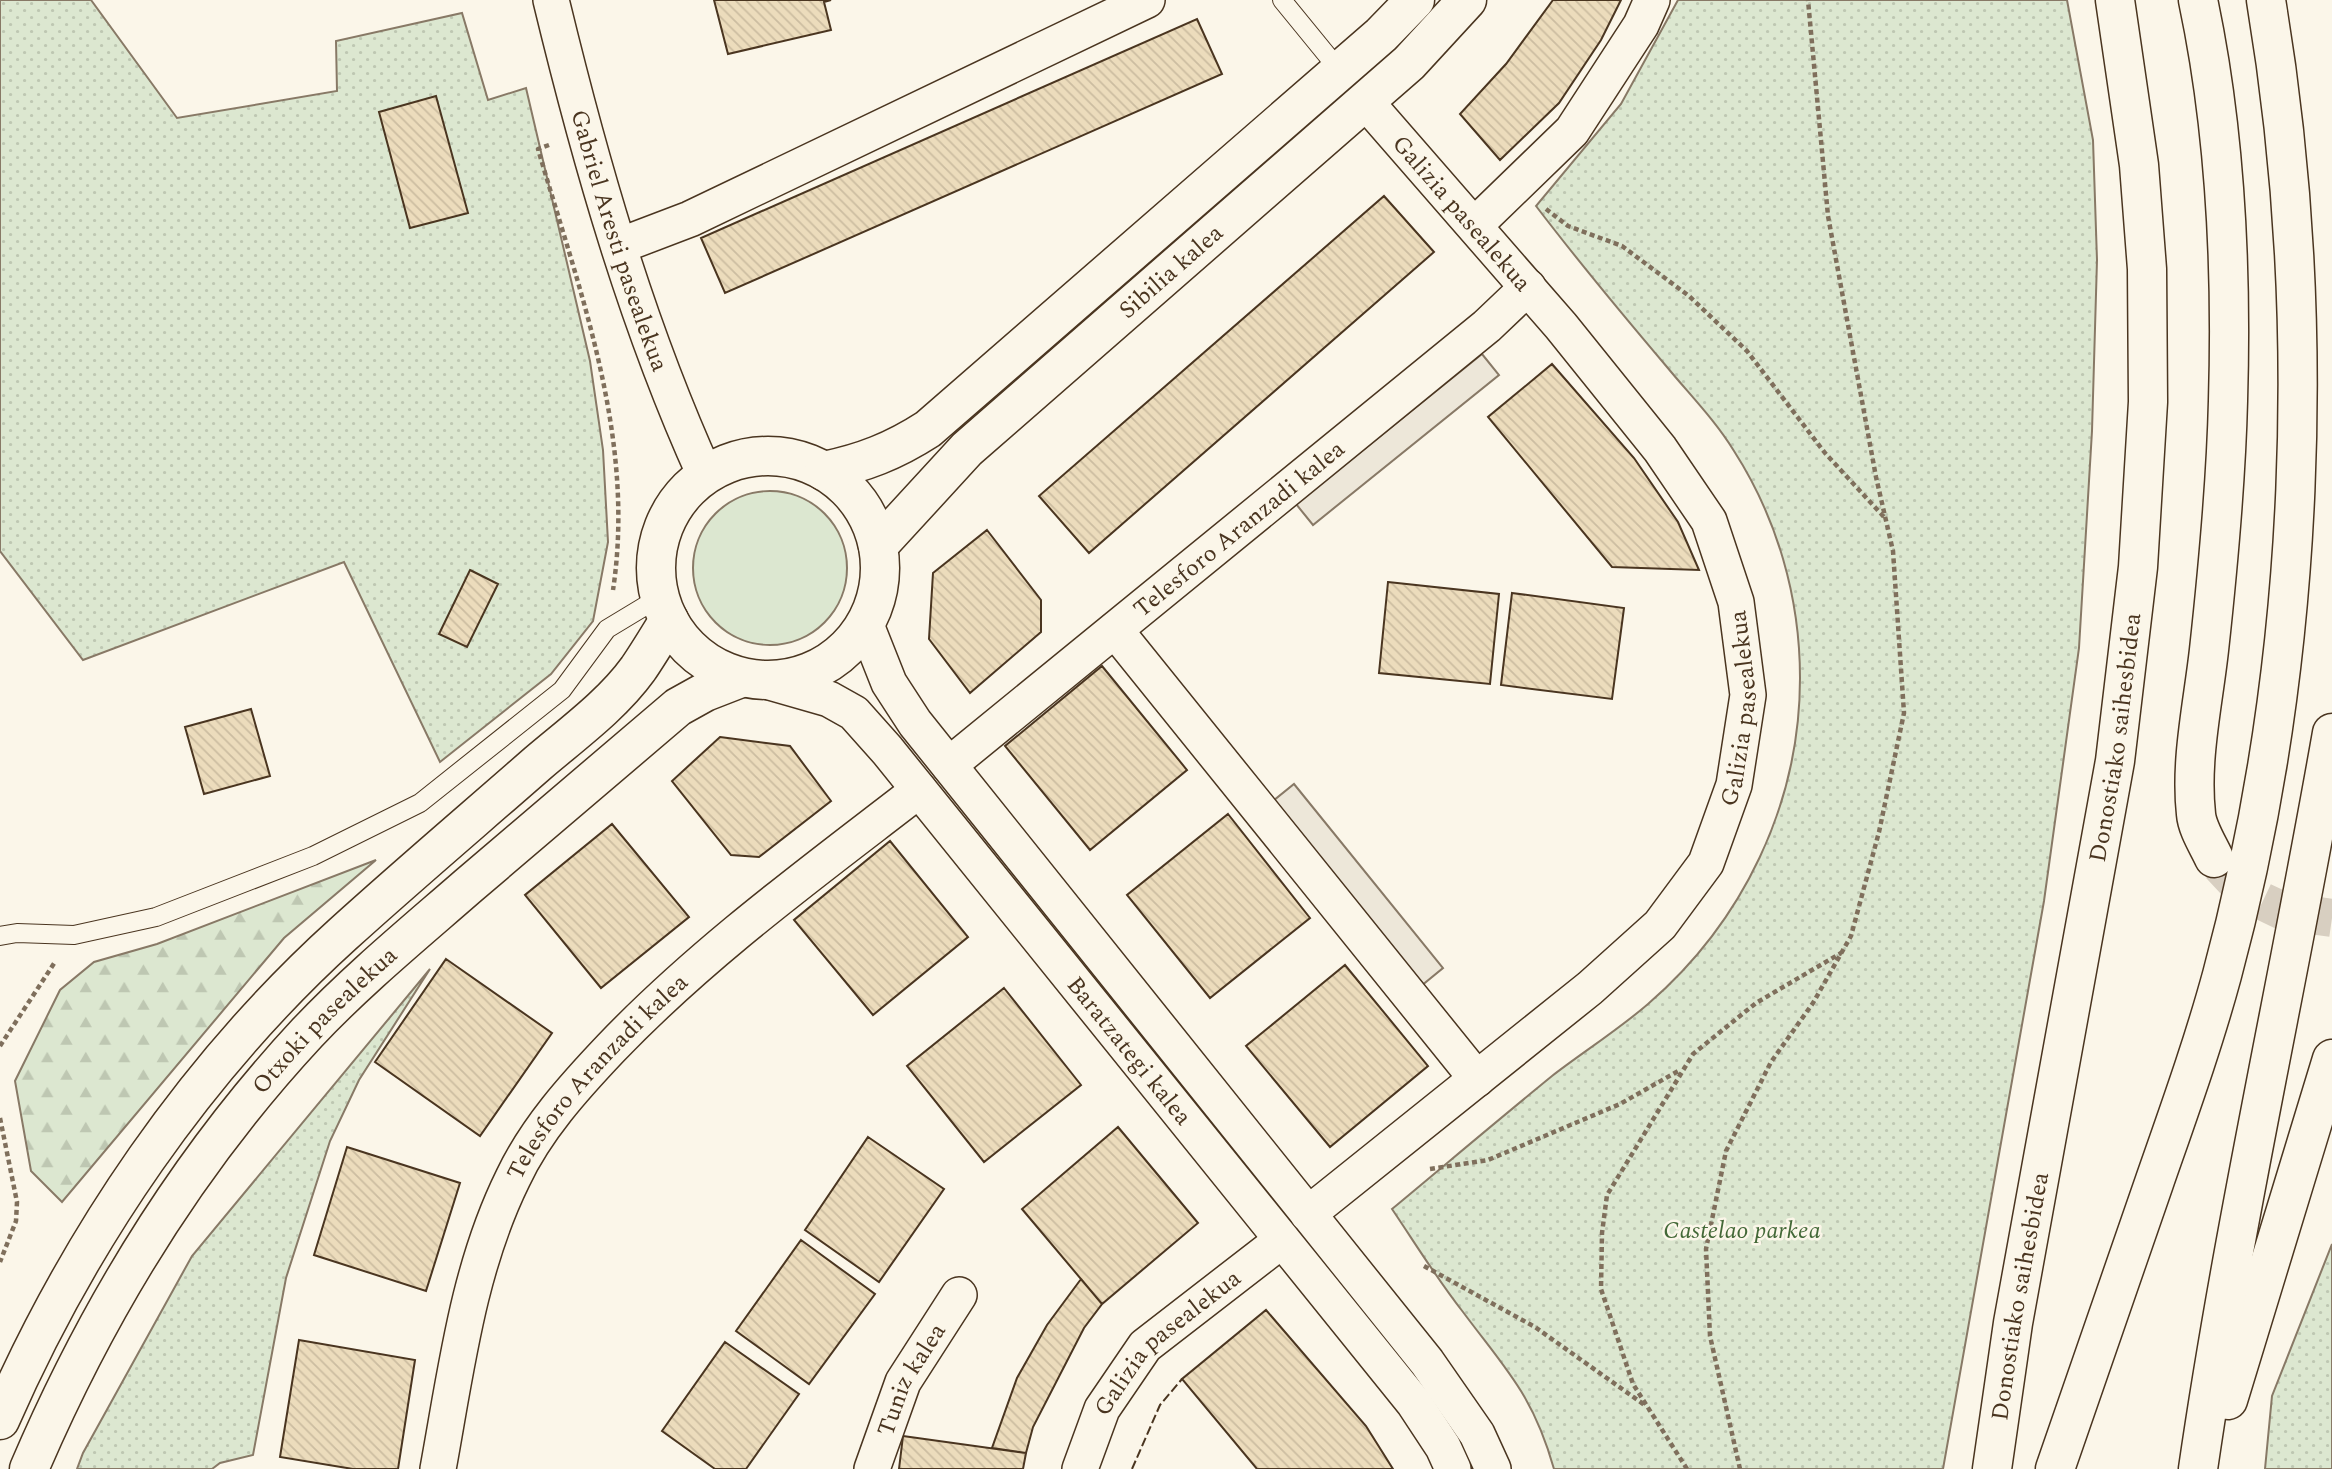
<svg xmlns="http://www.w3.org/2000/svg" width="2332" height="1469" font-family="Spectral,serif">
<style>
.grass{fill:url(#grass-dots);stroke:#887966;stroke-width:2}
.forest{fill:url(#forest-firs);stroke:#887966;stroke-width:2}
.garden{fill:#dce7d0;stroke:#887966;stroke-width:2}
.parking{fill:#ede7d9;stroke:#887966;stroke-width:2}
.building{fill:url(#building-back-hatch);stroke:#4a3520;stroke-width:2}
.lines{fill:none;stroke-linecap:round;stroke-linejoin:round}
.highway-tunnel{stroke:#d8cfc1;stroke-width:38;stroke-dasharray:38 19;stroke-linecap:butt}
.lane-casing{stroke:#4a3520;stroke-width:20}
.street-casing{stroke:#4a3520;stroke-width:38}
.secondary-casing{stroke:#4a3520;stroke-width:41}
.highway-casing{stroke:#4a3520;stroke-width:41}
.path{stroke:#7f6f5c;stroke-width:4.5;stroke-dasharray:5 3.5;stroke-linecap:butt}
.lane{stroke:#fbf6e9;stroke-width:18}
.street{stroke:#fbf6e9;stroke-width:35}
.secondary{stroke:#fbf6e9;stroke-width:38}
.highway{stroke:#fbf6e9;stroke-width:38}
.fence{stroke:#4a3520;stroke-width:2;stroke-dasharray:9 3.5;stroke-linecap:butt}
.labels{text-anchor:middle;stroke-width:5;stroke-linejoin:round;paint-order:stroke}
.street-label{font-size:24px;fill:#4a3520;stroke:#fbf6e9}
.park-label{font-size:24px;font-style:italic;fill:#436837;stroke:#fbf6e9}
</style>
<defs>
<pattern id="grass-dots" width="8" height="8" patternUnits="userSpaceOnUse" patternTransform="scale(1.75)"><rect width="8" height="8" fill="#dce7d0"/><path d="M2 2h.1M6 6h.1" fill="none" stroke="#bec7b2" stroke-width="1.8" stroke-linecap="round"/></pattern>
<pattern id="forest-firs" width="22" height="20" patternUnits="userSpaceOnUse" patternTransform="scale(1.75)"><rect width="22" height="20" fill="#dce7d0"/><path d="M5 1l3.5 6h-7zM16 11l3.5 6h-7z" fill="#bec7b2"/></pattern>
<pattern id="building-back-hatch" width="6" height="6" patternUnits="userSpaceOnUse" patternTransform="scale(1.75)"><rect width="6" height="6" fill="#ecdcbc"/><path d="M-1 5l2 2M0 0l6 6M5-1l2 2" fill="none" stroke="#ccbda1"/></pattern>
</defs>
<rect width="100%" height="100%" fill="#fbf6e9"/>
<!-- grass -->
<path class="grass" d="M0 0H91L177 118 337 91 336 41 462 13 488 100 526 88 590 361 603 450 608 542 593 621 551 674 440 762 344 562 83 660 0 551Z
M1678 0H2067L2093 140 2097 260 2092 431 2079 648 2044 901 1943 1469H1554C1533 1395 1507 1371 1463 1312 1437 1279 1415 1243 1392 1209 1445 1165 1498 1120 1552 1076 1583 1052 1618 1030 1648 1004 1743 922 1800 804 1800 678 1800 597 1777 518 1734 451 1715 420 1690 395 1667 367 1622 314 1578 261 1536 206L1621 104Z
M430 969 359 1080 330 1141 286 1278 253 1455 220 1463 212 1469H77L83 1453 192 1256Z
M2332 1244V1469H2265L2272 1396Z"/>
<!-- forest -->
<path class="forest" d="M376 860 284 938 62 1202 31 1171 15 1081 60 990 94 962 157 944Z"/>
<!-- garden -->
<path class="garden" d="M693 568a77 77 0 1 1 154 0a77 77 0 1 1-154 0Z"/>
<!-- parking -->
<path class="parking" d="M1482 354 1499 375 1313 525 1296 504Z
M1294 784 1443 968 1421 986 1273 801Z"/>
<!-- building -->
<path class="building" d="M714 0H831L824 2 831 30 728 54Z
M1553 0H1621L1601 40 1559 103 1500 160 1460 114 1506 64Z
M1197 19 1222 74 725 293 701 238Z
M436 96 468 213 410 228 379 112Z
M1384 196 1434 252 1089 553 1039 496Z
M1552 364 1634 458 1678 522 1699 570 1612 567 1488 417Z
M987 530 1041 600V632L970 693 929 639 933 573Z
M470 570 498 584 467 647 439 634Z
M1388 582 1499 594 1490 684 1379 673Z
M1512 593 1624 608 1612 699 1501 685Z
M1102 666 1187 770 1090 850 1005 746Z
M251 709 270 776 204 794 185 727Z
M720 737 790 746 831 801 759 857 731 855 672 781Z
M1228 814 1310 918 1210 998 1127 895Z
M612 824 689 917 601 988 525 895Z
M890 841 968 937 873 1015 794 920Z
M446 959 552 1033 480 1136 375 1062Z
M1345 965 1428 1066 1330 1147 1246 1046Z
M1004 988 1081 1085 984 1162 907 1066Z
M1118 1127 1198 1223 1102 1304 1022 1209Z
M868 1137 944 1189 879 1282 805 1230Z
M347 1147 460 1183 426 1291 314 1255Z
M801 1240 875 1294 809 1384 736 1331Z
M1081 1279 1102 1304 1084 1328 1033 1427 1026 1453 992 1448 1017 1378 1047 1325Z
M1266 1310 1366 1426 1393 1469H1257L1182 1379Z
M299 1340 415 1360 398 1469H353L280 1457Z
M725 1342 799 1394 746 1469H715L662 1431Z
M903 1436 1026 1453 1023 1469H899Z"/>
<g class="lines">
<!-- highway-tunnel -->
<path class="highway-tunnel" d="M2220 865 2247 894 2283 911 2332 918"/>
<defs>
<path id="lane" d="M1282 0 1340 71
M0 936 17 933 74 935 156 917 313 856 420 803 562 690 607 629 660 597"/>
<g id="street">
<path id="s1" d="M551 0C590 161 636 323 705 475"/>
<path d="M1475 225 1572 131 1641 25 1652 0"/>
<path d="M619 246 690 219 1147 0"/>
<path d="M866 625 889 683 915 723 1427 1362 1477 1434 1493 1469"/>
<path d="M1115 630 1477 1079"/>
<path id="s2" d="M766 681 829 699 854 713 887 750 1414 1403 1443 1447 1453 1469"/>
<path id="s3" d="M949 765 1487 326 1528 287"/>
<path id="s4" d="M1308 1214 1590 988 1660 925 1706 863 1734 785 1748 695 1736 602 1709 521 1660 449 1561 326 1365 101"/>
<path id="s5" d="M438 1469C456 1371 468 1269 513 1178 536 1129 574 1087 611 1048 704 951 813 872 919 790"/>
<path id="s6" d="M872 1469 903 1382 959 1295"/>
<path id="s7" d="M1080 1469 1102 1409 1145 1346 1282 1240"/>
</g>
<g id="secondary">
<circle cx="768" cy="568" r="112"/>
<path d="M824 471C863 463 894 451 928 429L1381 35 1415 0"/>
<path id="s8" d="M878 546 967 449 1409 63 1467 0"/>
<path d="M0 1420C79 1239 196 1067 343 934 407 876 473 820 538 763 572 734 612 705 638 669 649 653 659 636 669 620"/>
<path id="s9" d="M29 1469C97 1310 189 1160 307 1033 357 980 413 934 468 886 538 827 608 767 678 707L705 692 741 678"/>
</g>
<g id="highway">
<path d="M2198 0C2226 132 2232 267 2228 401 2226 484 2218 568 2209 650 2203 704 2190 760 2196 814 2197 828 2208 845 2214 858"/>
<path d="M2228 1400 2332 1059"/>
<path id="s10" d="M1992 1469 2013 1323 2115 761 2138 567 2148 402 2147 269 2139 165 2115 0"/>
<path d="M2055 1469C2088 1374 2121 1278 2154 1183 2178 1114 2203 1045 2222 975 2306 664 2319 317 2266 0"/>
<path d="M2198 1469C2234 1222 2289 979 2332 733"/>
</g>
</defs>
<!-- lane casing -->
<use href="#lane" class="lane-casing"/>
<!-- street casing -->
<use href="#street" class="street-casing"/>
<!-- secondary casing -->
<use href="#secondary" class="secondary-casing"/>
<!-- highway casing -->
<use href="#highway" class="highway-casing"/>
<!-- path -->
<path class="path" d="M549 145 538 149C580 293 636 438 613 590
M1546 209 1568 226 1622 246 1689 296 1747 351 1825 453 1884 517
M0 1046 55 962
M0 1118 17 1202 16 1221 0 1262
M1430 1169 1488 1160 1620 1104 1680 1070
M1424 1266 1535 1327 1646 1406
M1687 1469 1633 1384 1601 1289 1602 1233 1607 1195 1693 1054 1756 1003 1841 953
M1740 1469 1710 1336 1706 1249 1726 1151 1771 1062 1813 1003 1851 936 1879 832 1904 713 1893 551 1876 477 1828 216 1808 0"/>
<!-- lane -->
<use href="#lane" class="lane"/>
<!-- street -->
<use href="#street" class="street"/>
<!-- secondary -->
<use href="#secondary" class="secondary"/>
<!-- highway -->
<use href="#highway" class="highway"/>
<!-- fence -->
<path class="fence" d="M1132 1469 1160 1405 1182 1379"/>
</g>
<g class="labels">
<!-- street labels -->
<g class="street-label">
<text transform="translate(1462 213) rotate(49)" y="8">Galizia pasealekua</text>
<text dy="8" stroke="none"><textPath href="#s1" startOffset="250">Gabriel Aresti pasealekua</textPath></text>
<text dy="8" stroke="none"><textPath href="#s8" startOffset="402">Sibilia kalea</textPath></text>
<text dy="8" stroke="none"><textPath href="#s3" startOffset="374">Telesforo Aranzadi kalea</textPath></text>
<text dy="8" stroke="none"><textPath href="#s4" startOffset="693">Galizia pasealekua</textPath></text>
<text dy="8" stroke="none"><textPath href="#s10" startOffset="742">Donostiako saihesbidea</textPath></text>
<text dy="8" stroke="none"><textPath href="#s9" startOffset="541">Otxoki pasealekua</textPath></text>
<text dy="8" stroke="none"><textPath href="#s2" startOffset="530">Baratzategi kalea</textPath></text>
<text dy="8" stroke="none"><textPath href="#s5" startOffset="434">Telesforo Aranzadi kalea</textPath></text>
<text dy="8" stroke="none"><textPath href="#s10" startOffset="175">Donostiako saihesbidea</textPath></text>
<text dy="8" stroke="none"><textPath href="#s7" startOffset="158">Galizia pasealekua</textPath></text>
<text dy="8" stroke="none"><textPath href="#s6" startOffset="98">Tuniz kalea</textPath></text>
</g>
<!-- park labels -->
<g class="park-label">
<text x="1742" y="1238">Castelao parkea</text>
</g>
</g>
</svg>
